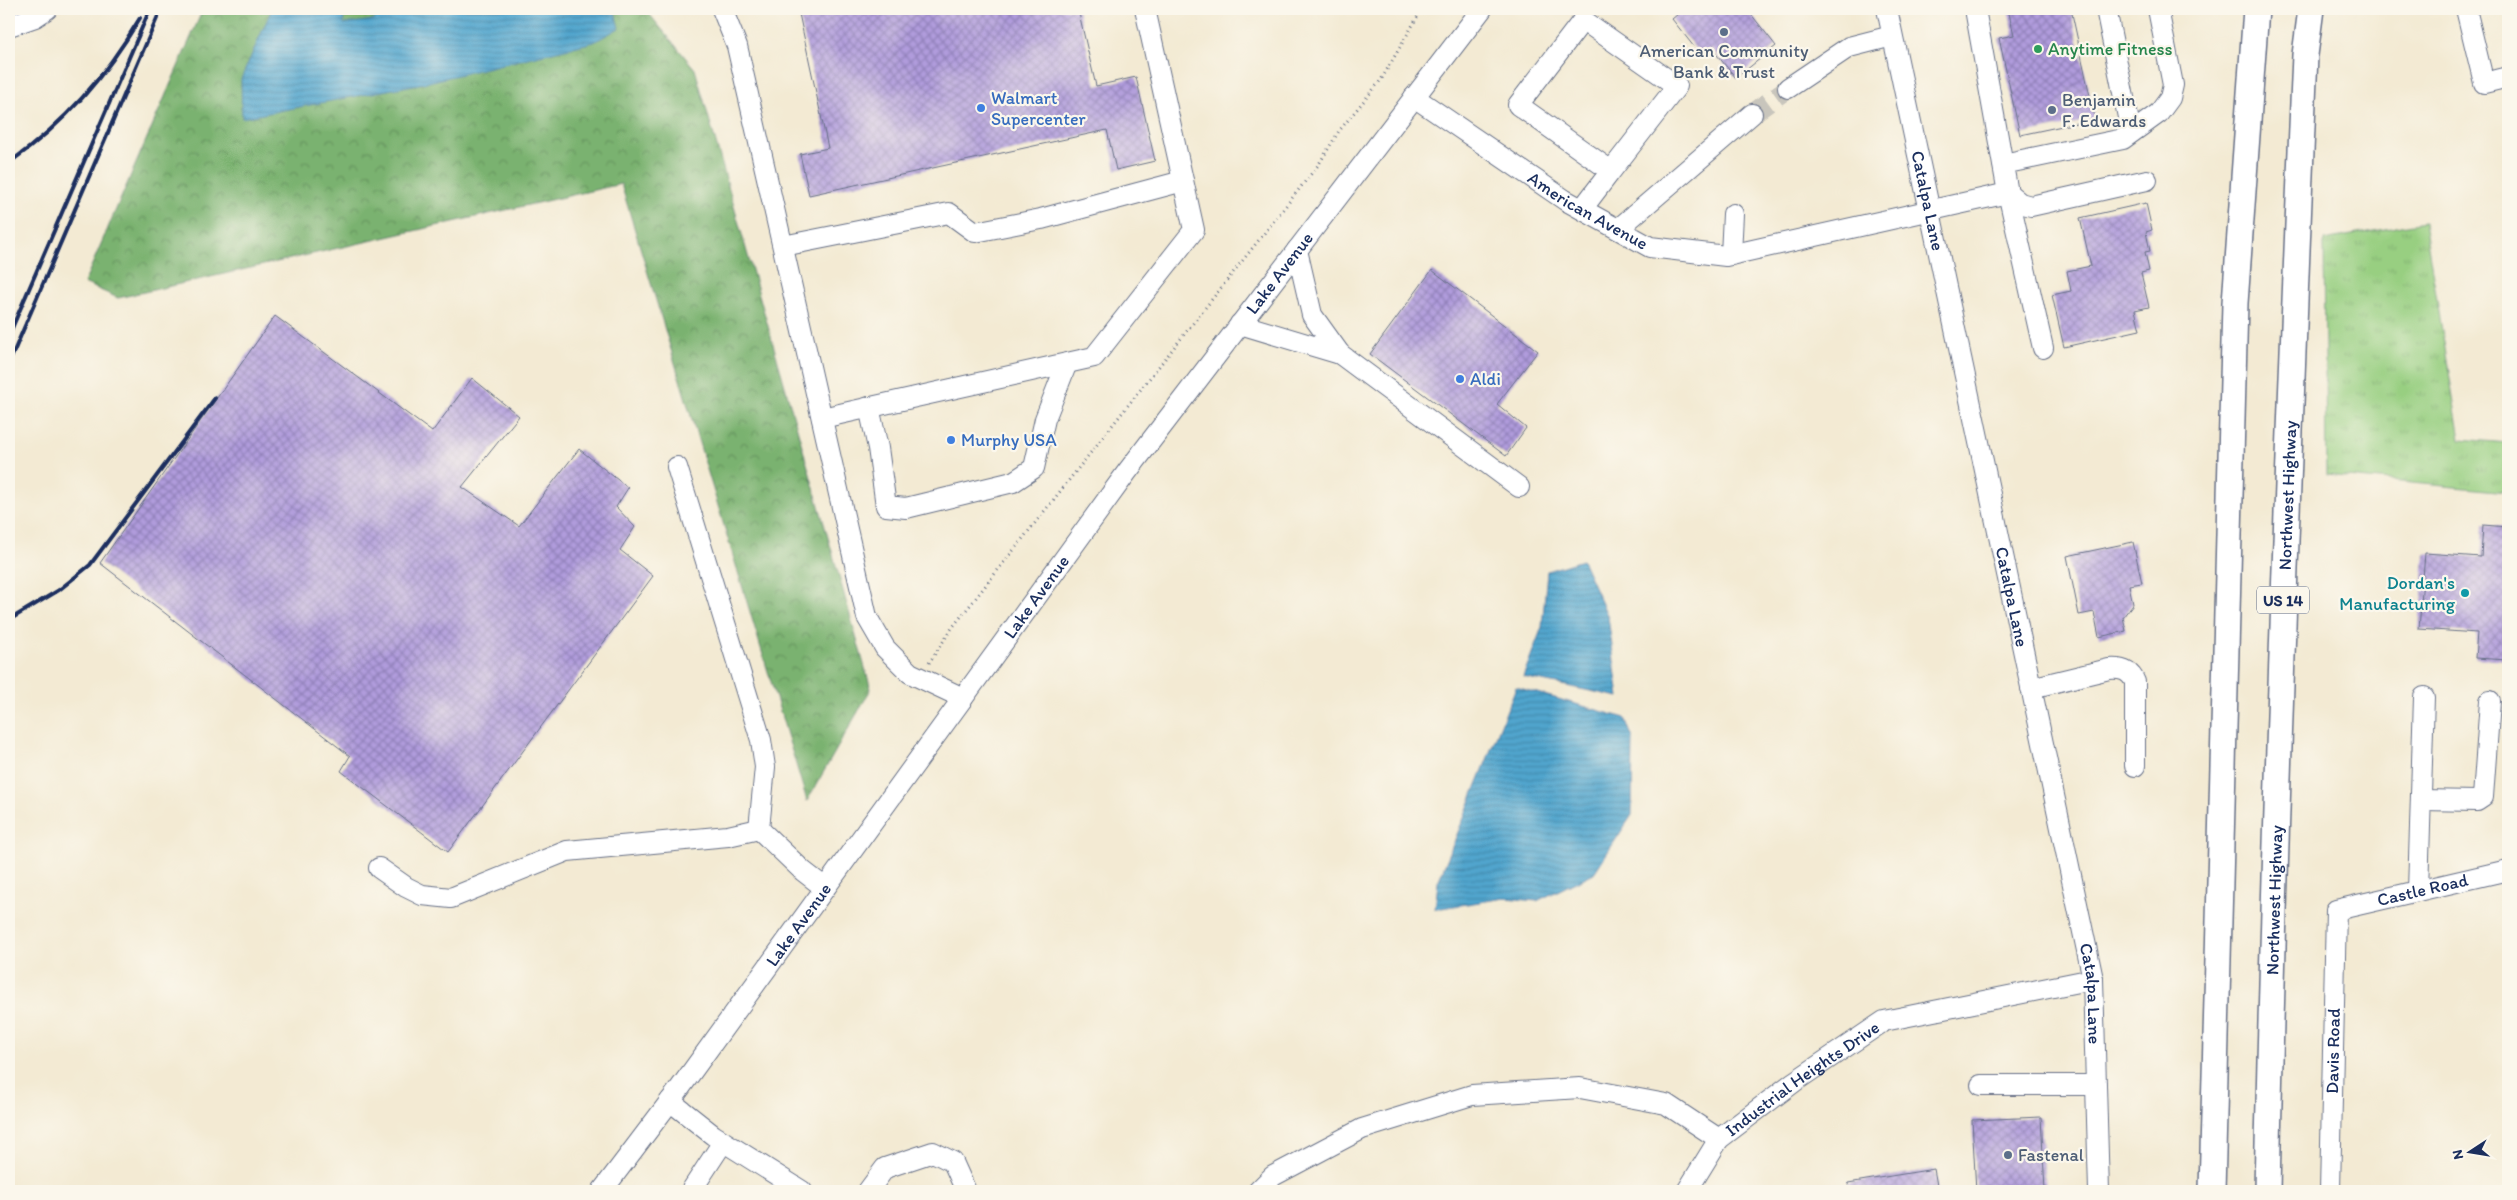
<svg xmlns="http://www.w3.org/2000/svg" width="2517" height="1200" font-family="Itim,sans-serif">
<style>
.grass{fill:url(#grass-tufts);stroke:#5a7f70}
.forest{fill:url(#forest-crowns);stroke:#4a7066}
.water{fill:url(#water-rules);stroke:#366a96}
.building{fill:url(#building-cross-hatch)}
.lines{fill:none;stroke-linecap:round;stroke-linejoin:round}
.minor-tunnel{stroke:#c8c5bc;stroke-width:20;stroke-dasharray:20 10;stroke-linecap:butt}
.minor-casing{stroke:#677087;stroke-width:22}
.major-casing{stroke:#677087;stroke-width:28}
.path{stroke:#677087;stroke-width:3;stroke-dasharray:1 4;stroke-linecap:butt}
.minor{stroke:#fff;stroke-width:20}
.major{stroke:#fff;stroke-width:25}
.rail{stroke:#1b2f5e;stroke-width:4}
.service-dot{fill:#5c6f8a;stroke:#fbf7ec;stroke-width:2}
.leisure-dot{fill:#2e9e5b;stroke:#fbf7ec;stroke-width:2}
.shop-dot{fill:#3f7fe0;stroke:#fbf7ec;stroke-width:2}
.culture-dot{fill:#0f9aa8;stroke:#fbf7ec;stroke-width:2}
.labels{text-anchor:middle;stroke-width:4.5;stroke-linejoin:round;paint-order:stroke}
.shield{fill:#fbf7ec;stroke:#5e6b89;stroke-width:1}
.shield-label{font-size:16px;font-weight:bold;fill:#1b2f5e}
.leisure-label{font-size:18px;fill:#27864d;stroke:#fbf7ec;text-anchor:start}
.service-label{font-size:18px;fill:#4e5e75;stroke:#fbf7ec;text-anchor:start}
.shop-label{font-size:18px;fill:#366cbe;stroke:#fbf7ec;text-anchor:start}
.street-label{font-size:18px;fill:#1b2f5e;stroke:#fbf7ec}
.culture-label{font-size:18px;fill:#0d838f;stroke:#fbf7ec;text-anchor:end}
</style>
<defs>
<pattern id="grass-tufts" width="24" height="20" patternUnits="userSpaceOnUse" patternTransform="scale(1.25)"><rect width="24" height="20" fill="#98cf81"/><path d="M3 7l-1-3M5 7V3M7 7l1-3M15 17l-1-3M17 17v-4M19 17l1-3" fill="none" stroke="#82b272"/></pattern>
<pattern id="forest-crowns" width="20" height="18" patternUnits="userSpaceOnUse" patternTransform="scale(1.25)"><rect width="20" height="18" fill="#7ab26f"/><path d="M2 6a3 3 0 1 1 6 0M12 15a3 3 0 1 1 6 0" fill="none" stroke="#63915e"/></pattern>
<pattern id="water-rules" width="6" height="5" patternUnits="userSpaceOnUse" patternTransform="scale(1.25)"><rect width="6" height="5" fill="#51a5cd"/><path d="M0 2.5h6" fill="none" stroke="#4287aa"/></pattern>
<pattern id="building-cross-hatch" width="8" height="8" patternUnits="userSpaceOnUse" patternTransform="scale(1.25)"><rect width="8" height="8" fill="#b09bdc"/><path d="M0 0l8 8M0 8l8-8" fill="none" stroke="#8e7fb6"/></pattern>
</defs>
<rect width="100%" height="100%" fill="#fbf7ec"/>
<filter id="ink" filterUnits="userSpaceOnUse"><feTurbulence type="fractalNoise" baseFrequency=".02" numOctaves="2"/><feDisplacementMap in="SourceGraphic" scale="10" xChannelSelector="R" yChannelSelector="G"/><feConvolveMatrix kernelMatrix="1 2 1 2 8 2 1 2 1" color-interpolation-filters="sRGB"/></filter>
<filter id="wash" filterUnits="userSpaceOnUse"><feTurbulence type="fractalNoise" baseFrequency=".0096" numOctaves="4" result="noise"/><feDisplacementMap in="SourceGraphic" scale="20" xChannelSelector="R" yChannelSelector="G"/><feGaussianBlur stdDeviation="1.12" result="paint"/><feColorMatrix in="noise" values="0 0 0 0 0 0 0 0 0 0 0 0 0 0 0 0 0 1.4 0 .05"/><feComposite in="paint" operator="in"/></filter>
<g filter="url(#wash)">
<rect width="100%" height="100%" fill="#f3ead3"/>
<!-- grass -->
<path class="grass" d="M2424 222 2460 439 2508 443V492L2326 475 2324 240Z"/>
<!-- forest -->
<path class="forest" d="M203 9H645L695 69 871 689 807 801 621 184 118 298 84 283Z"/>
<!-- water -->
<path class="water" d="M272 9H343L344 24 374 20 384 9H614L619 28 594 42 424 83 242 118 241 79Z
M1582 560 1608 617 1619 697 1523 677 1542 627 1547 571Z
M1516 687 1625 718 1633 739 1632 815 1594 873 1537 901 1505 898 1435 909 1438 882Z"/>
<g id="blocks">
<!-- building -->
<path class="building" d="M798 9H1078L1096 86 1136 77 1155 161 1116 170 1107 130 809 195 800 154 828 148Z
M1684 9H1747L1776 46 1736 78 1712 49 1702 57 1672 19Z
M2008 9H2071L2095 119 2020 135 1999 38 2014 35Z
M2146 203 2152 230 2146 232 2150 251 2145 252 2149 271 2141 273 2149 307 2135 310 2140 330 2064 347 2052 295 2071 291 2067 271 2091 266 2080 218Z
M1432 270 1538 351 1497 404 1526 428 1506 456 1370 354Z
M275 316 432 432 472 378 519 416 462 487 519 526 579 449 628 488 616 507 635 527 620 550 653 576 448 852 341 771 350 756 100 563Z
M2483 525 2508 527V660L2475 658 2477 633 2419 629 2425 553 2481 557Z
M2133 542 2142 583 2129 585 2133 604 2123 617 2126 631 2099 637 2094 612 2079 615 2067 556Z
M2041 1117 2045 1191H1976L1972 1120Z
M1934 1169 1938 1191H1849L1848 1183Z"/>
</g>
</g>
<g filter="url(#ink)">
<use href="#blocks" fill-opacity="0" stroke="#677087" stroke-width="1"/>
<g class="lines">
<!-- minor-tunnel -->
<path class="minor-tunnel" d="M1752 114 1788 88"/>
<defs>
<g id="minor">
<path d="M722 9 737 46 867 617 885 648 910 673 963 698"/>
<path id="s1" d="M1887 9 2093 979 2099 1191"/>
<path d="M1975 9 2008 193 2043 348"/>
<path d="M2106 9 2131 132"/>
<path d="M2466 9 2484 83 2508 77"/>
<path d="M9 26 35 17 47 9"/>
<path d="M1788 88 1849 47 1892 36"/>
<path id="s2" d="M1414 97 1565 200 1650 247 1726 256 2008 193 2020 203 2031 206 2147 180"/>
<path d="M2003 164 2123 139 2159 113 2170 98 2173 85 2158 9"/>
<path d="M1582 209 1611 171 1518 105 1583 20 1677 86 1611 171"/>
<path d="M1618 229 1752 114"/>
<path d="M783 246 949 213 975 232 1041 219 1183 181"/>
<path d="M1297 250 1312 315 1340 354 1519 487"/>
<path d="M1731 255 1733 214"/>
<path d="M1240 324 1340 354"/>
<path d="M869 407 878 448 886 506 906 508 1013 482 1034 468 1045 419 1067 363"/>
<path d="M822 418 1094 357 1194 230 1145 9"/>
<path d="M677 467 761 740 765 767 759 829"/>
<path d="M2031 688 2109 669C2121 668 2130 670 2135 682V766"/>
<path d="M2421 800 2477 801 2483 797 2490 701"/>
<path d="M379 868 406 887 422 895 451 898 567 851 728 836 759 829 803 871 825 888"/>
<path d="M2418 891 2424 697"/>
<path d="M1981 1085H2096"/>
<path d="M670 1101 713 1135 802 1191"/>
<path id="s3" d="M602 1191 680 1088 1127 472 1482 9"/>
<path d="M691 1191 723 1142"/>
<path d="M868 1191 885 1168 933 1152 953 1162 966 1191"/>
<path d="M1258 1191 1273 1176 1362 1129 1472 1095 1580 1088 1666 1104 1719 1139"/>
<path id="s4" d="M1687 1191 1719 1139 1794 1082 1884 1021 2093 979"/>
<path id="s5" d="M2330 1191 2336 910 2508 870"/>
</g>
<g id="major">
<path d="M2212 1191 2235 303 2256 9"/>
<path id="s6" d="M2267 1191C2275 812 2289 434 2305 55L2311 9"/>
</g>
</defs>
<!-- minor casing -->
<use href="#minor" class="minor-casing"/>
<!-- major casing -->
<use href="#major" class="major-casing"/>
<!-- path -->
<path class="path" d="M929 663 952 628 1319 164 1339 131 1381 80 1422 9"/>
<!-- minor -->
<use href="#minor" class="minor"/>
<!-- major -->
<use href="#major" class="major"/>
<!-- rail -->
<path class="rail" d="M9 163C66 122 104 78 140 18
M9 335 150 9
M9 363 161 9
M9 620 59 590 90 565 215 398"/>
</g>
</g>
<!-- markers -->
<g class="service-dot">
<circle cx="1724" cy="32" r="5"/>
<circle cx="2052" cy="110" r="5"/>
<circle cx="2008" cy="1155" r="5"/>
</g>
<circle class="leisure-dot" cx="2038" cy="49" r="5"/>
<g class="shop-dot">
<circle cx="981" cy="108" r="5"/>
<circle cx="1460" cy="379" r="5"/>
<circle cx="951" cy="440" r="5"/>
</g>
<circle class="culture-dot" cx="2465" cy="593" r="5"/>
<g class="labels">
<!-- shield labels -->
<rect class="shield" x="2257" y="586.5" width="52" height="27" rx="4"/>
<g class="shield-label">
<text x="2283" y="606">US 14</text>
</g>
<!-- leisure labels -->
<g class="leisure-label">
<text x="2048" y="55">Anytime Fitness</text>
</g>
<!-- service labels -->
<g class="service-label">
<text x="1724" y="57" text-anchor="middle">American Community<tspan x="1724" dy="21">Bank &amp; Trust</tspan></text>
<text x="2062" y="106">Benjamin<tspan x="2062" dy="21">F. Edwards</tspan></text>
<text x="2018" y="1161">Fastenal</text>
</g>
<!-- shop labels -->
<g class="shop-label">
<text x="991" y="104">Walmart<tspan x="991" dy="21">Supercenter</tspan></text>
<text x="1470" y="385">Aldi</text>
<text x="961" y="446">Murphy USA</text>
</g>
<!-- street labels -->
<g class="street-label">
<text dy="6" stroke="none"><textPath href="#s1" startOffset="196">Catalpa Lane</textPath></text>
<text dy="6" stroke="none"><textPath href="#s2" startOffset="208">American Avenue</textPath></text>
<text dy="6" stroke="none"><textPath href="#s3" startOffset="1141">Lake Avenue</textPath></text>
<text dy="6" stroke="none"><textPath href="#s6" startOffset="696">Northwest Highway</textPath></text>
<text dy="6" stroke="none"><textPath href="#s3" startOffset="736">Lake Avenue</textPath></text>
<text dy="6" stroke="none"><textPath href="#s1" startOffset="601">Catalpa Lane</textPath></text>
<text dy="6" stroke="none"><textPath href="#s5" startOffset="370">Castle Road</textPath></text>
<text dy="6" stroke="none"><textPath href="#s6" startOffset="291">Northwest Highway</textPath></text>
<text dy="6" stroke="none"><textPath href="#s3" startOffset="331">Lake Avenue</textPath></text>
<text dy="6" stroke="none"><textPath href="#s1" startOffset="1006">Catalpa Lane</textPath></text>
<text dy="6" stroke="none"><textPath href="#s5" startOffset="140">Davis Road</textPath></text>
<text dy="6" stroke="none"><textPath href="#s4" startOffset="164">Industrial Heights Drive</textPath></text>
</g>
<!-- culture labels -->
<g class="culture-label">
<text x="2455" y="589">Dordan's<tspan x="2455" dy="21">Manufacturing</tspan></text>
</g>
</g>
<!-- margin -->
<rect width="2517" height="1200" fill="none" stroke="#fbf7ec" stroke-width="30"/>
<!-- north arrow -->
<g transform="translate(2470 1152) rotate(258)" stroke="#fbf7ec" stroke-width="4" paint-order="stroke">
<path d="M0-4L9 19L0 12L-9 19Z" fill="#1b2f5e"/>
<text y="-8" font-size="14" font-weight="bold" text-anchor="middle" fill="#1b2f5e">N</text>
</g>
</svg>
